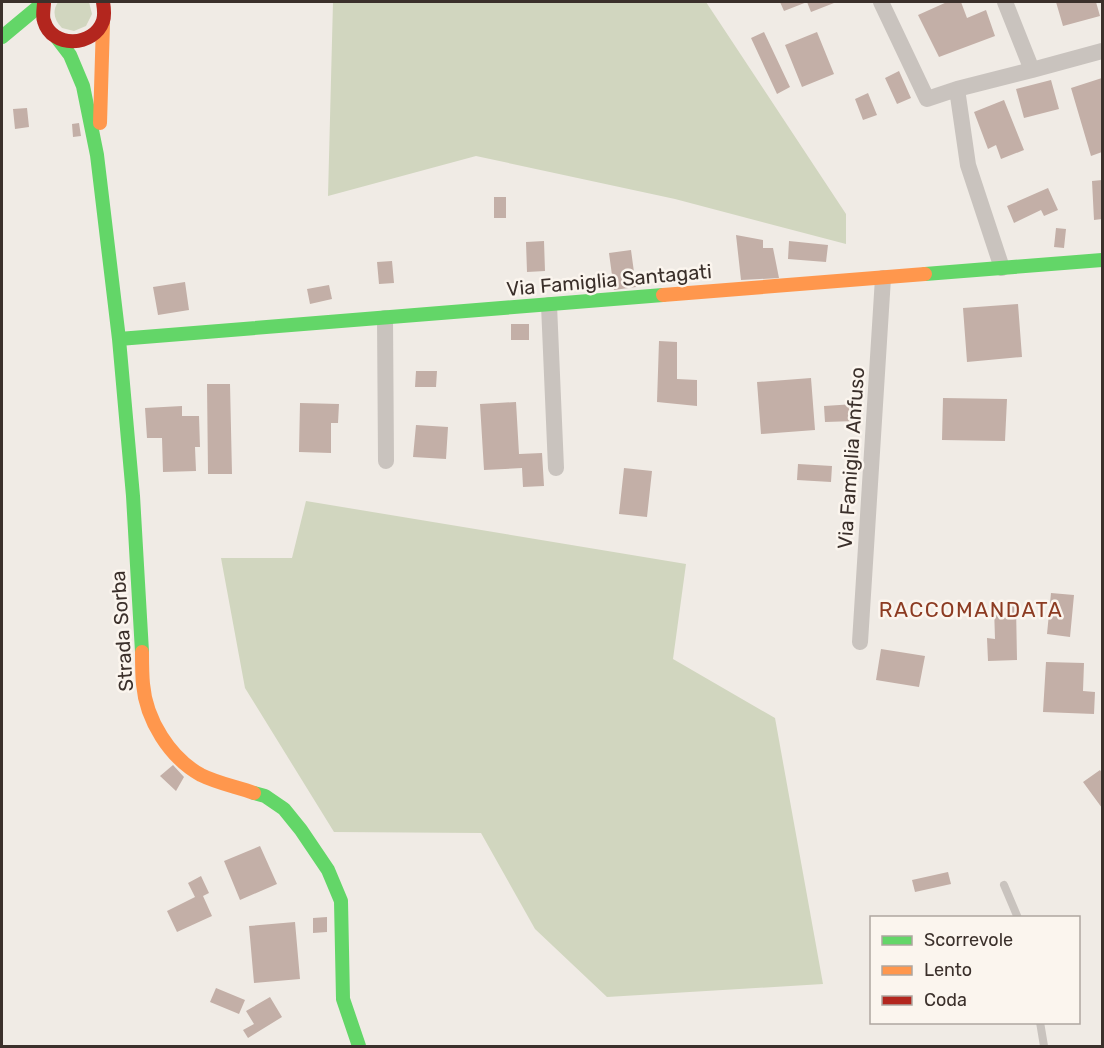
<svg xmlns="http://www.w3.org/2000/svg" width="1104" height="1048" font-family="Rubik,sans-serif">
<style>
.green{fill:#d1d6bf}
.building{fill:#c3afa7}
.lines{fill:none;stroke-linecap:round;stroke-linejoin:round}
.lane{stroke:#c9c3be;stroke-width:8}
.street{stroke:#c9c3be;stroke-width:16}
.fast{stroke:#63d668;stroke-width:14}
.slow{stroke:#ff974d;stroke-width:14}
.jam{stroke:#b3261e;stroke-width:14}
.labels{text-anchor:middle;stroke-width:5;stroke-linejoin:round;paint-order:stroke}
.street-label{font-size:20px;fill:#3b302b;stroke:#fbf5ee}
.neighbourhood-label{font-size:21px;letter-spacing:1.5px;fill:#8c3b22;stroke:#fbf5ee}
</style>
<rect width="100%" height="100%" fill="#f0ebe5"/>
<!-- green -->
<path class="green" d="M58 2H89L92 14 86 26 74 31 62 28C54 20 52 11 58 2Z
M333 2H706L846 214V244L675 199 476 156 328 196Z
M306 501 686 564 673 659 775 718 823 984 607 997 535 929 481 833 334 832 245 688 221 558H292Z"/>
<!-- building -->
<path class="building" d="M780 2H833L834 3 811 12 807 2 784 11Z
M947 2H961L967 18 986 10 995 36 939 57 918 15Z
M1056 2H1096L1100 16 1063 26Z
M764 32 790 87 777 94 751 38Z
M817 32 834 74 802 87 785 45Z
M899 71 911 98 897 104 885 78Z
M1102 78V152L1091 156 1071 88Z
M1051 80 1059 109 1024 118 1016 89Z
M868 93 877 115 863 120 855 99Z
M1004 100 1024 150 1001 159 996 145 988 149 974 112Z
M27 108 29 127 15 129 13 109Z
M79 123 81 136 73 137 72 124Z
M1102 180V219L1094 220 1092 181Z
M1048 188 1058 210 1044 216 1041 210 1014 223 1007 206Z
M494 197H506V218H494Z
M1056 228 1066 229 1064 248 1054 247Z
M736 235 763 240V248H773L779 278 741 280Z
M544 241 545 271 527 272 526 242Z
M789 241 828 245 826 262 788 259Z
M631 250 636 287 614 290 609 253Z
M392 261 394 283 379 284 377 262Z
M185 282 189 310 158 315 153 287Z
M329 285 332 299 310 304 307 289Z
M1018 304 1022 357 967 362 963 308Z
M511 324H529V340H511Z
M659 341 677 342V379L697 380V406L657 402Z
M416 371H437L436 387H415Z
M811 378 815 430 761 434 757 382Z
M207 384H230L232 474H208Z
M943 398 1007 399 1005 441 942 440Z
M516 402 519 454 542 453 544 486 523 487 522 468 484 470 480 404Z
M300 403 339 404 338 423H331V453L299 452Z
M855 404 856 421 825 422 824 406Z
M182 406V416H199L200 447H195L196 471 163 472 162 438H147L145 408Z
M416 425 448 427 446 459 413 457Z
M798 464 832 466 831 482 797 480Z
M624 468 652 471 647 517 619 514Z
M1051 593 1074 595 1070 637 1047 634Z
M1016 606 1017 660 988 661 987 638 995 639 994 607Z
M881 649 925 656 919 687 876 680Z
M1046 662 1084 663 1083 691 1095 692 1094 714 1043 712Z
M173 765 184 777 176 791 160 776Z
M1100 770 1102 773V808L1083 782Z
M260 846 277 884 240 900 224 861Z
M948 872 951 884 915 892 912 880Z
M201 876 209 893 203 896 212 916 177 932 167 911 195 897 188 883Z
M327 917V932L313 933V918Z
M295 922 300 979 254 983 249 926Z
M216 988 245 1000 239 1014 210 1002Z
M270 997 282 1017 248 1038 243 1030 254 1024 246 1011Z"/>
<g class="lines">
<!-- lane -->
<path class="lane" d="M1004 885 1018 918
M1040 1022 1044 1046"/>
<!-- street -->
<path class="street" d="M881 2 927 99 957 89
M1032 70 1102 51
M1002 268 968 165 957 89 1032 70 1005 2
M549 305 556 468
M385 318 386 461
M860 642 883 278"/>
<!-- fast -->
<path class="fast" d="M2 37 44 2
M57 38 70 55 83 86 97 155 119 339 133 496 142 652
M925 274 1102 260
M119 339 663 295
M254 793 265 796 284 809 301 830 328 870 341 901 343 999 359 1046"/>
<!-- slow -->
<path class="slow" d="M100 123 103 23
M663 295 925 274
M142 652C142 662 142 674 143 684 146 720 170 758 201 775 217 783 237 787 254 793"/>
<!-- jam -->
<path class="jam" d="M44 2C44 8 42 16 44 21 52 49 94 47 103 21 105 15 104 8 103 2"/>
</g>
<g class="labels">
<!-- street labels -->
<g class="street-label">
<text transform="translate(609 280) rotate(-5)" y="7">Via Famiglia Santagati</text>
<text transform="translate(851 458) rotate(-86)" y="7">Via Famiglia Anfuso</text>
<text transform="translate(122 631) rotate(-94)" y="7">Strada Sorba</text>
</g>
<!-- neighbourhood labels -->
<g class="neighbourhood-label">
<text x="971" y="617">RACCOMANDATA</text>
</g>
</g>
<!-- border -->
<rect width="1104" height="1048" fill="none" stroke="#3b302b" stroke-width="6"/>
<!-- legend -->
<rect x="870" y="916" width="210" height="108" fill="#fbf5ee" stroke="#aea6a0" stroke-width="1.5"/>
<rect x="882" y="936" width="30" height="9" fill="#63d668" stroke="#aea6a0" stroke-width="1.5"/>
<text x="924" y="946" font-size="18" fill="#3b302b">Scorrevole</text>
<rect x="882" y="966" width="30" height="9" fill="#ff974d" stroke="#aea6a0" stroke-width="1.5"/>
<text x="924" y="976" font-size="18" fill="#3b302b">Lento</text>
<rect x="882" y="996" width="30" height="9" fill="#b3261e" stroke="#aea6a0" stroke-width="1.5"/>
<text x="924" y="1006" font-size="18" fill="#3b302b">Coda</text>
</svg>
